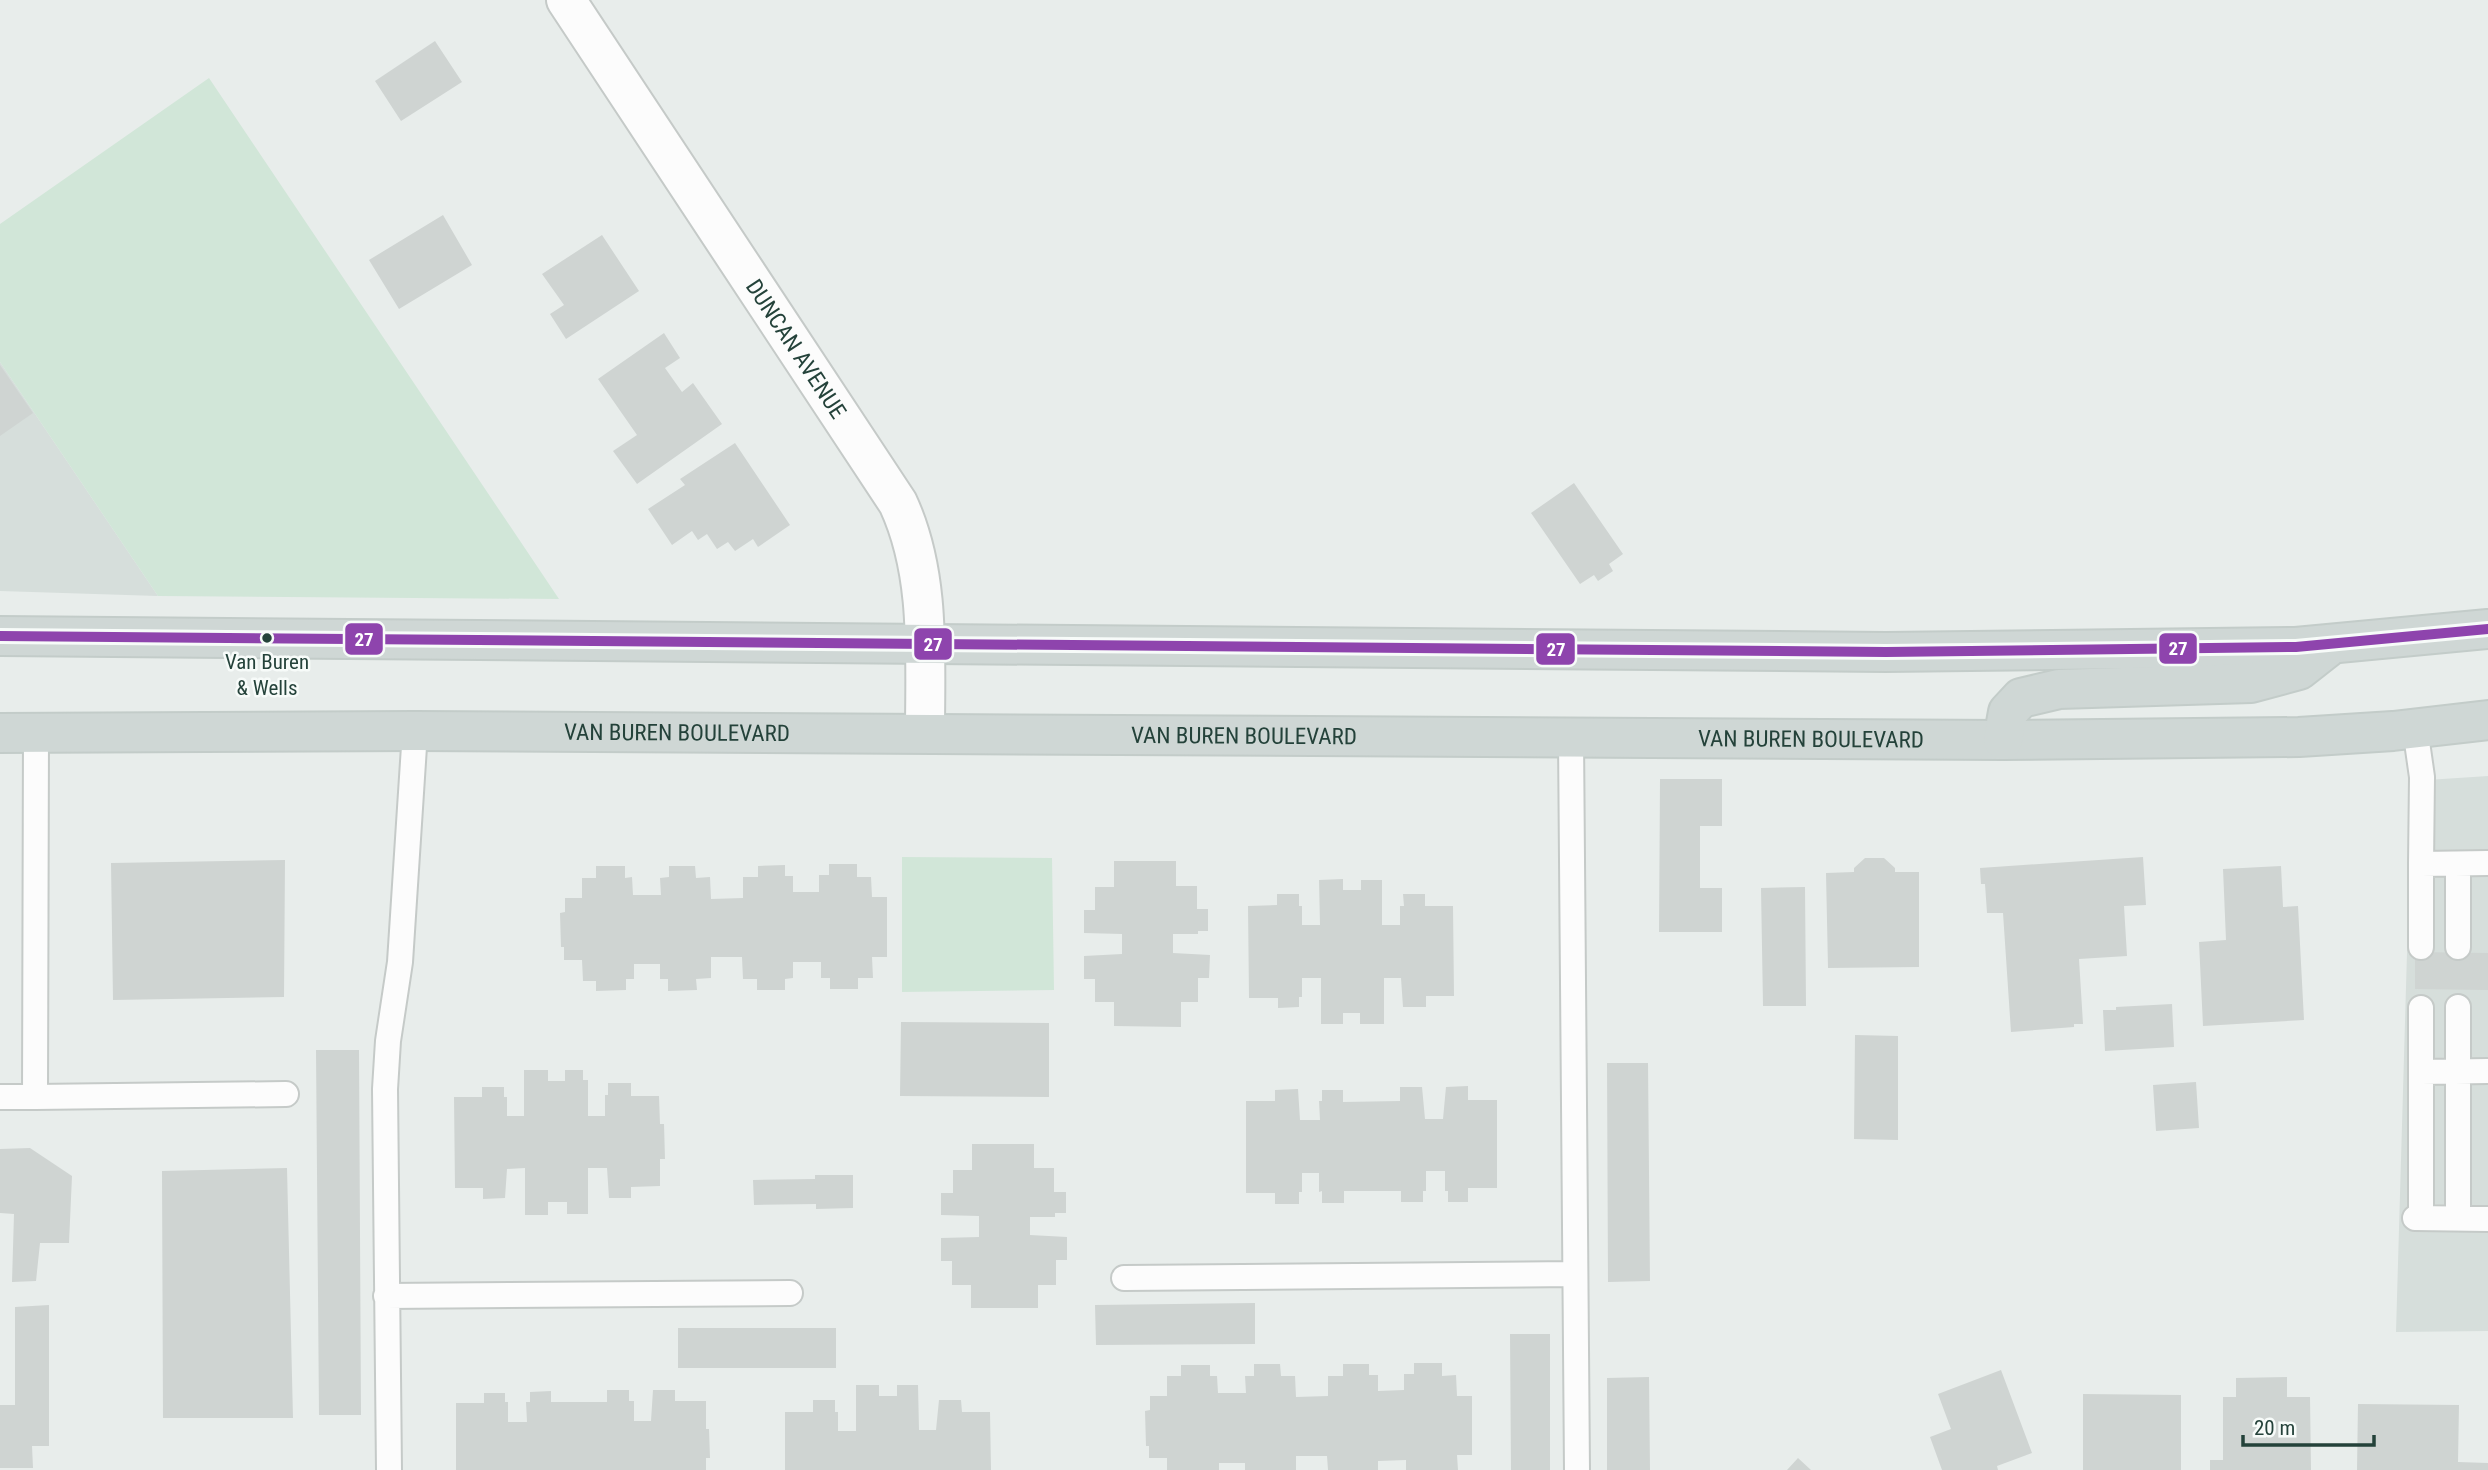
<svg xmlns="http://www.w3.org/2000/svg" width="2488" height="1470" font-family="'Roboto Condensed',sans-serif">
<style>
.built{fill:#d6dedb}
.green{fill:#d1e6d8}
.building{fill:#cfd4d2}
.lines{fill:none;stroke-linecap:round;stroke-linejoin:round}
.service-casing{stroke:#c5cac8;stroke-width:28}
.minor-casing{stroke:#c5cac8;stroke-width:42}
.primary-casing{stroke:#c3ccc9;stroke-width:42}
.service{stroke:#fcfcfc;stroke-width:24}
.minor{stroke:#fcfcfc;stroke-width:38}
.primary{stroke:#cfd7d5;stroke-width:38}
.bus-1-casing{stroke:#f7fbf9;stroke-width:16}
.bus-1{stroke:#8e44ad;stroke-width:10}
.bus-dot{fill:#24423a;stroke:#f7fbf9;stroke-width:2.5}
.labels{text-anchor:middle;stroke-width:5;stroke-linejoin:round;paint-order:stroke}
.bus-label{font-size:21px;fill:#24423a;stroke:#f7fbf9}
.street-label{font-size:23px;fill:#24423a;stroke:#f7fbf9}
.line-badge{stroke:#f7fbf9;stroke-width:2.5}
.badge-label{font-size:19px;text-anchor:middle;font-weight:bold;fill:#fff}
</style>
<rect width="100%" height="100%" fill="#e8edeb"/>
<!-- built -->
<path class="built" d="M0 362 158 596 0 591Z
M2488 776V1331L2396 1332 2412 781Z"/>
<!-- green -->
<path class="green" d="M209 78 559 599 158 596 0 362V224Z
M902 857 1052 858 1054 990 902 992Z"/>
<!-- building -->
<path class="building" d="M435 41 462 82 401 121 375 81Z
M443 215 472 265 399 309 369 260Z
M602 235 639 291 566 339 550 314 564 305 542 274Z
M664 333 680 358 665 368 682 392 693 383 722 424 637 484 613 451 637 435 598 379Z
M0 365 33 413 0 436Z
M735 443 790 525 758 547 753 539 735 551 728 542 717 549 707 534 698 540 692 531 672 545 648 509 685 485 680 479Z
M1574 483 1623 554 1609 564 1613 571 1598 581 1594 575 1580 584 1531 513Z
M1660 779H1722V826H1700V888H1722V932H1659Z
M2143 857 2146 905 2124 906 2127 956 2079 959 2083 1024H2074V1027L2011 1032 2003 913H1987L1985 884H1981L1980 868Z
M1865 858H1884L1895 868V872H1919V967L1828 968 1826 873 1854 872V868Z
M285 860 284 997 113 1000 111 863Z
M1114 861H1176V886H1197V909H1208V931H1198V934H1173V953L1210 955 1209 978H1198V1002H1181V1027L1114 1026V1002H1095V979H1084V956L1122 954V934L1084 933V910H1095V887H1114Z
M829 864H857V877H871L872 897H887V957H872L873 978H858V989H830V978H821V962H793V978L785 979V990H757V979H743L742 957H711V978L696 979 697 990 668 991V979H660V964H634V979H626V990L596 991V981H583L582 960H564V947H561L560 913 565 912V898H582V878H596V866H625V878L632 877 633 895H661L660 878 669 877V866H695L696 878 710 877 711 899 743 898V877H758V866L785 865V876H793V892H819V875H829Z
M2281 866 2283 907 2298 906 2304 1020 2203 1026 2199 942 2226 940 2223 869Z
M1343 879V890H1361V880H1382V925H1400V906H1404L1403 894H1425V906H1453L1454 996H1426V1007H1403L1401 978H1384V1024H1360V1013H1343V1024H1321V978H1302V997H1299V1007L1278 1008V998H1249L1248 906 1277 905V894H1299V906H1302V925H1320L1319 880Z
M1805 887 1806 1006H1763L1761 888Z
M2415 952 2488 953V990L2415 989Z
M2172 1004 2174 1047 2105 1051 2103 1010H2116V1007Z
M901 1022 1049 1023V1097L900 1096Z
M1855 1035 1898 1036V1140L1854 1139Z
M316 1050H359L361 1415H319Z
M1607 1063H1648L1650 1281 1608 1282Z
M524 1070H548V1081H565V1070H583V1080H588V1116H605V1095H608V1083H631V1096H659L660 1124H664L665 1159H660V1186L631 1187V1198H609L607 1168H588V1214H567V1202H548V1215H525V1168L507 1169 505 1198 483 1199V1188H455L454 1097H482V1087H504V1097H507V1116H524Z
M2196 1082 2199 1128 2156 1131 2153 1085Z
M1468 1086V1100H1497V1188H1468V1202H1448V1191H1445V1171H1426V1191H1423V1202H1401V1191H1344V1203H1322V1191L1319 1192V1173H1302V1192H1299V1204H1275V1193H1246V1101H1275V1090L1298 1089 1300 1120H1320L1319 1101H1322V1090H1343V1102L1400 1101V1087H1422L1425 1119H1443L1446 1087Z
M972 1144H1034V1168H1054V1192H1066V1213H1055V1217H1030V1235L1067 1237V1260H1056V1285H1038V1308H971V1285H952V1261H941V1238L979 1237V1216L941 1215V1193H953V1170H972Z
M30 1148 72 1176 69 1243H40L36 1281 12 1282 14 1214 0 1213V1149Z
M287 1168 293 1418H163L162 1171Z
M815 1175H853V1208L816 1209V1204L754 1205 753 1180 815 1179Z
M1255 1303V1344L1096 1345 1095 1305Z
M49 1305V1446H32L33 1468H0V1405H15V1307Z
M678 1328H836V1368H678Z
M1510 1334H1550V1470H1511Z
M1414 1363H1442V1376L1456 1375 1457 1396H1472V1455H1457L1458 1470H1406V1460L1378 1461V1470H1328L1327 1456H1296V1470H1245V1463H1219V1470H1167V1458H1149V1446H1146L1145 1411 1150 1410V1396H1167V1376H1181V1365H1210V1376H1217L1218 1393H1246L1245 1376H1254V1364H1280L1281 1376H1295L1296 1397 1328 1396V1376H1343V1364H1369V1375H1378V1391L1404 1390V1374H1414Z
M2001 1370 2032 1453 1997 1466 1998 1470H1942L1930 1437 1951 1429 1938 1394Z
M1649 1377 1650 1470H1607V1378Z
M2287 1377V1397H2310L2311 1470H2210V1460H2223V1397H2236V1378Z
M856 1385H879V1396H897V1385H918L919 1430H936L939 1400H961L962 1412H990L991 1470H785V1412H813V1400H835V1412H838V1431H856Z
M607 1390H629V1401H634V1421H651L653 1390H675V1401H706V1429H709L710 1458H706V1470H456V1403H484V1393H505V1402H508V1422H527L526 1402H530V1392L551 1391V1402H607Z
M2083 1394 2181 1395V1470H2083Z
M2358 1404 2459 1405 2458 1462 2488 1463V1470H2357Z
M1798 1458 1811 1470H1787Z"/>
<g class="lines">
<defs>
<path id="service" d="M2415 728 2422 777 2421 864 2488 863
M1571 738 1577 1470
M2421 864V947
M2458 864V947
M2421 1008V1218
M2421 1072 2488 1071
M0 1097H35L36 733
M35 1097 286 1094
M2415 1218 2488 1219
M2458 1218V1007
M1124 1278 1575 1274
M386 1296 790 1293
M389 1470 385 1089 388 1041 400 962 415 731"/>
<g id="minor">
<path id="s1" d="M566 0 898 503C931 574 925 656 925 733"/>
</g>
<g id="primary">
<path d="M0 636 1886 652 2296 647 2488 629"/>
<path id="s2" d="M0 733 415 731 2003 740 2299 737 2393 731 2488 720"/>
<path d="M2003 740 2008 712 2021 698 2059 689 2251 683 2299 670 2327 648"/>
</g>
</defs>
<!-- service casing -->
<use href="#service" class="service-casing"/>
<!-- minor casing -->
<use href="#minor" class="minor-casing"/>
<!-- primary casing -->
<use href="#primary" class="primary-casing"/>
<!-- service -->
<use href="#service" class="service"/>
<!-- minor -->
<use href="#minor" class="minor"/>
<!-- primary -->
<use href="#primary" class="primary"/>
<defs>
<path id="bus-1" d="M0 636 1886 652 2296 647 2488 629"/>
</defs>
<!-- bus-1 casing -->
<use href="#bus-1" class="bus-1-casing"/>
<!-- bus-1 -->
<use href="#bus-1" class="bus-1"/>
</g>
<!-- markers -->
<circle class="bus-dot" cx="267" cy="638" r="6"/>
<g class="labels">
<!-- bus labels -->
<g class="bus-label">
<text x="267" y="669">Van Buren<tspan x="267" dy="26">&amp; Wells</tspan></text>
</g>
<!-- street labels -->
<g class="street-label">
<text dy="8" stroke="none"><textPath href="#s1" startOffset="418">DUNCAN AVENUE</textPath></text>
<text dy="8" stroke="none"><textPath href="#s2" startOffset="677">VAN BUREN BOULEVARD</textPath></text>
<text dy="8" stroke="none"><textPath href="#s2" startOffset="1244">VAN BUREN BOULEVARD</textPath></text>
<text dy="8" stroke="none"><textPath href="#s2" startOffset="1811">VAN BUREN BOULEVARD</textPath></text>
</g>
</g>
<g class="line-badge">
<rect x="344" y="622" width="40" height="34" rx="7" fill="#8e44ad"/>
<rect x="913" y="627" width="40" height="34" rx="7" fill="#8e44ad"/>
<rect x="2158" y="632" width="40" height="33" rx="7" fill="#8e44ad"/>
<rect x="1535" y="632" width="41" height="34" rx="7" fill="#8e44ad"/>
</g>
<g class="badge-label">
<text x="364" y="646">27</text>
<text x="933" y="651">27</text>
<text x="2178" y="655">27</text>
<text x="1556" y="656">27</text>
</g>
<!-- scale -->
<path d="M2243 1435v10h131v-10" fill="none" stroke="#24423a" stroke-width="3.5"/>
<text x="2254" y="1435" font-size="21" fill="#24423a" stroke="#f7fbf9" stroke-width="5" paint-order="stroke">20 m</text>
</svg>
